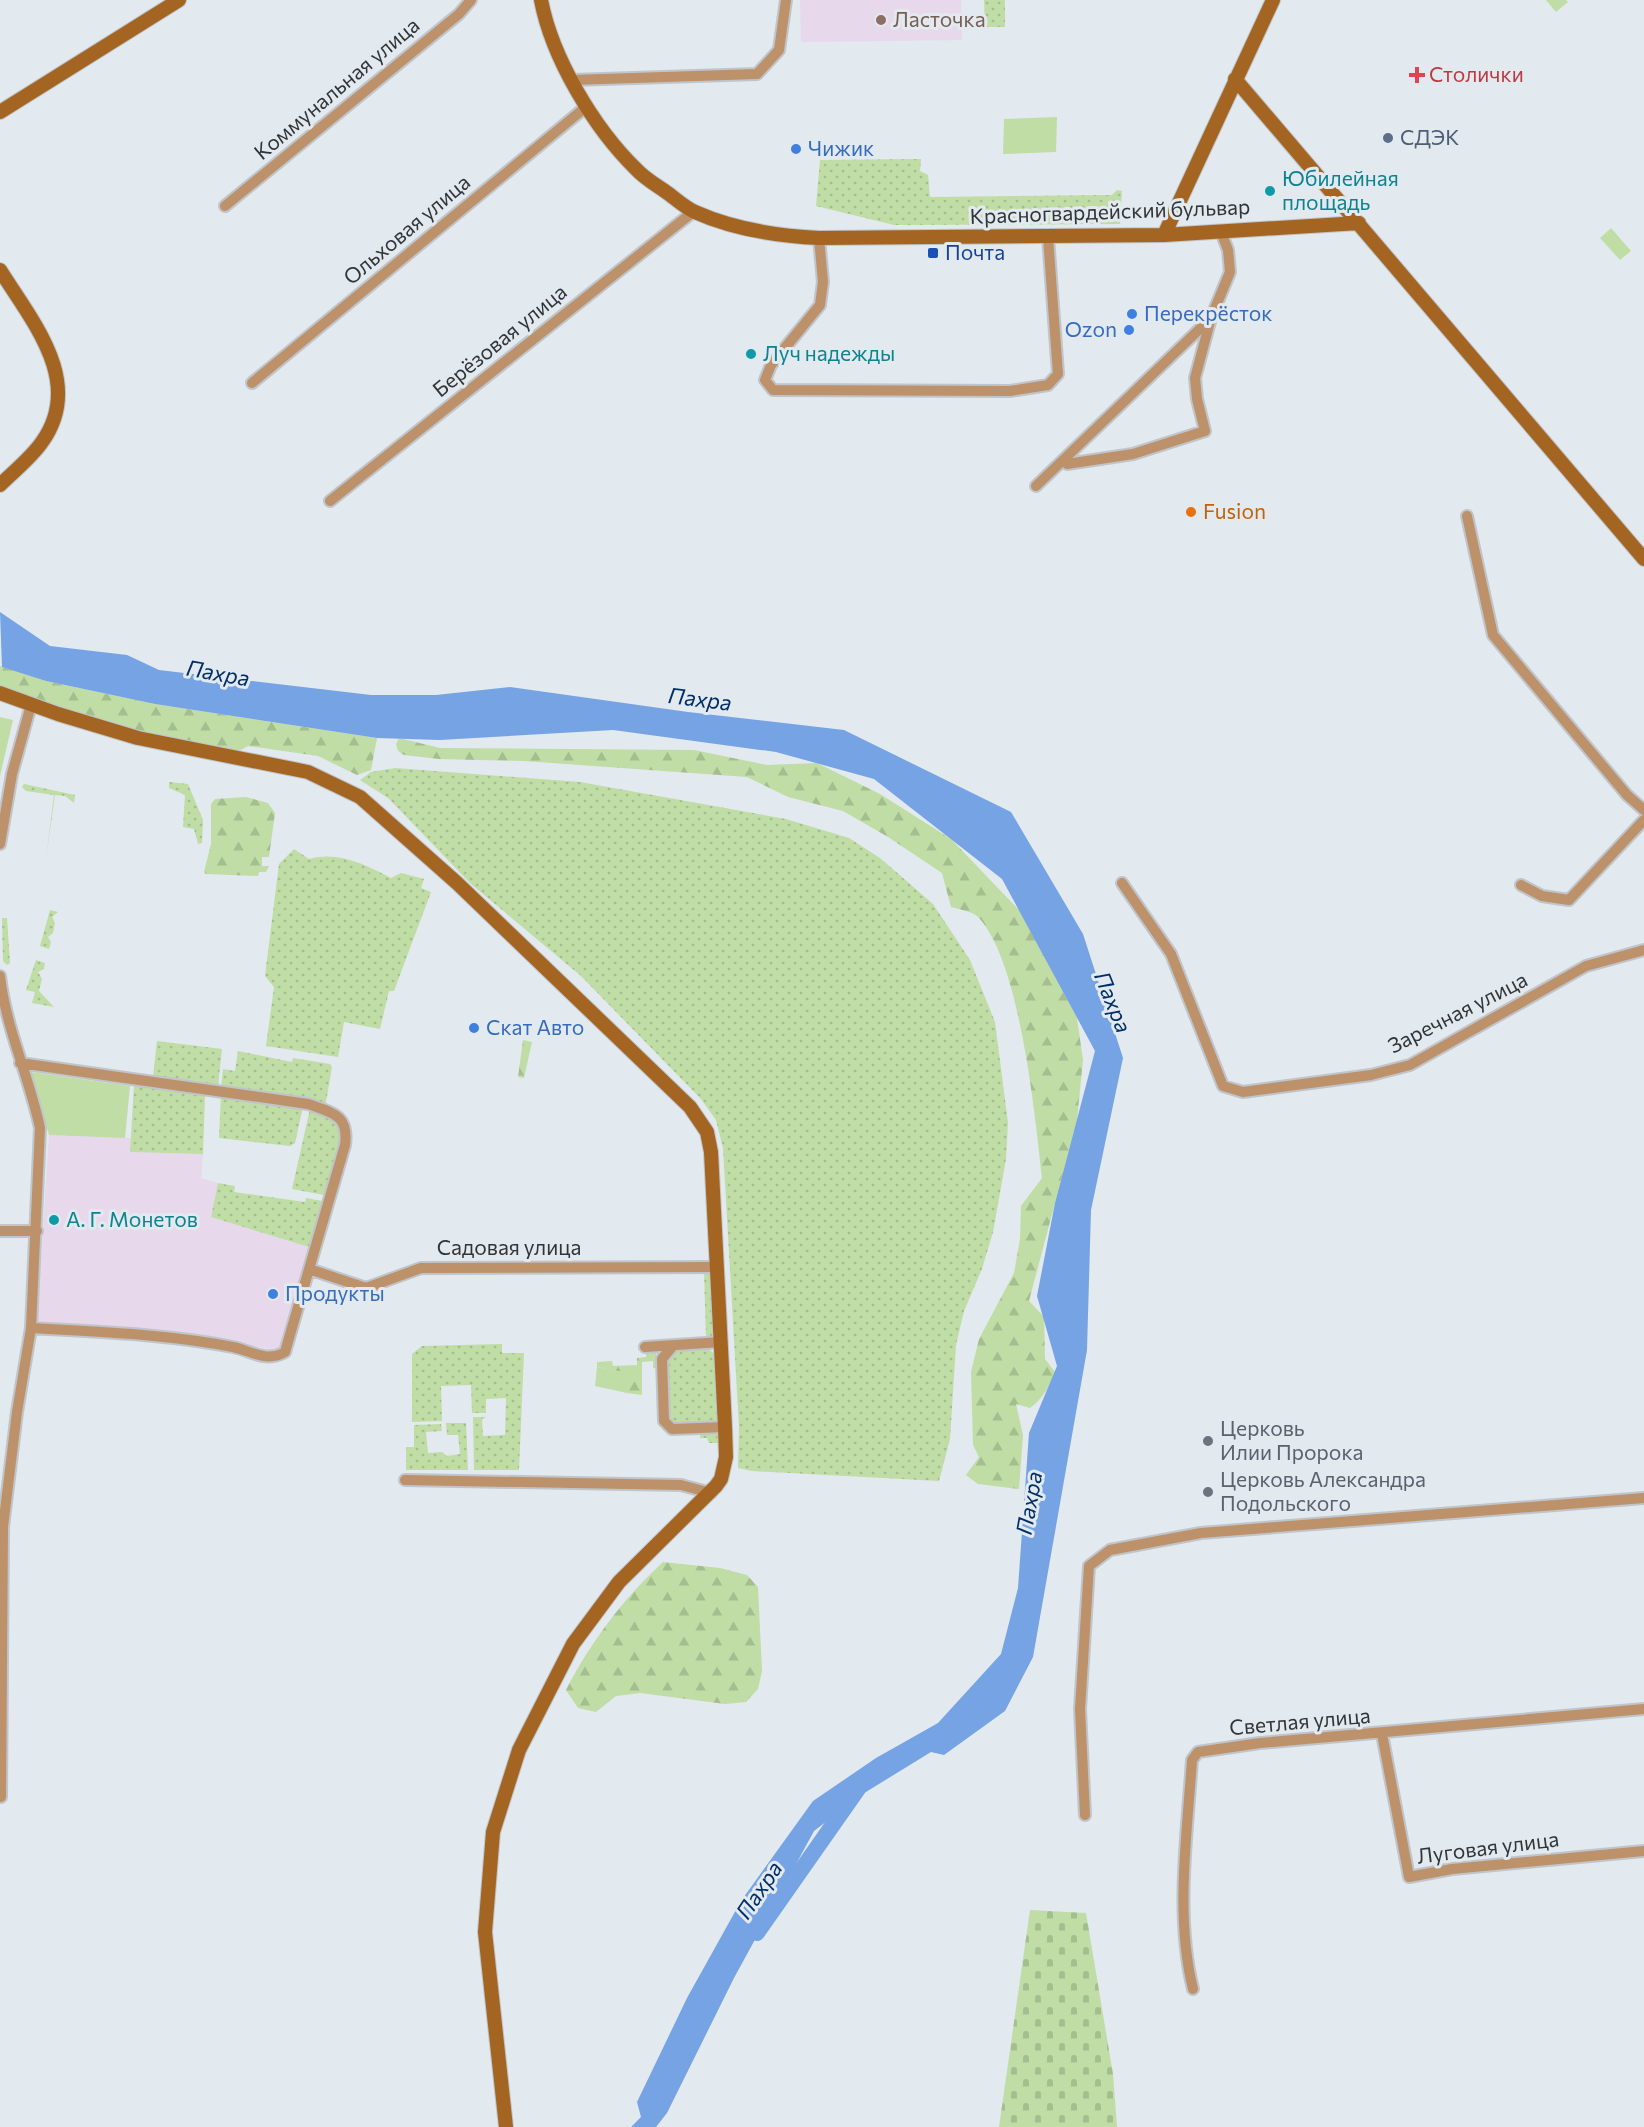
<svg xmlns="http://www.w3.org/2000/svg" width="1644" height="2127" font-family="Commissioner,sans-serif">
<style>
.education{fill:#e8d8eb}
.grass{fill:url(#grass-dots)}
.forest{fill:url(#forest-firs)}
.cemetery{fill:url(#cemetery-stones)}
.park{fill:#bfdda5}
.water{fill:#75a3e3}
.lines{fill:none;stroke-linecap:round;stroke-linejoin:round}
.river{stroke:#75a3e3;stroke-width:16}
.street-casing{stroke:#bfc5ca;stroke-width:14}
.secondary-casing{stroke:#bfc5ca;stroke-width:16}
.street{stroke:#bd916a;stroke-width:10}
.secondary{stroke:#a46523;stroke-width:14}
.education-dot{fill:#8d6e63;stroke:#e2e9ef;stroke-width:2}
.health-dot{fill:#e0444e;stroke:#e2e9ef;stroke-width:2}
.service-dot{fill:#5c6f8a;stroke:#e2e9ef;stroke-width:2}
.shop-dot{fill:#3f7fe0;stroke:#e2e9ef;stroke-width:2}
.culture-dot{fill:#0f9aa8;stroke:#e2e9ef;stroke-width:2}
.transit-dot{fill:#1a4fb4;stroke:#e2e9ef;stroke-width:2}
.food-dot{fill:#e8710a;stroke:#e2e9ef;stroke-width:2}
.worship-dot{fill:#6b7280;stroke:#e2e9ef;stroke-width:2}
.labels{text-anchor:middle;stroke-width:6;stroke-linejoin:round;paint-order:stroke}
.education-label{font-size:21px;fill:#785e54;stroke:#e2e9ef;text-anchor:start}
.health-label{font-size:21px;fill:#be3a42;stroke:#e2e9ef;text-anchor:start}
.street-label{font-size:21px;fill:#323537;stroke:#e2e9ef}
.service-label{font-size:21px;fill:#4e5e75;stroke:#e2e9ef;text-anchor:start}
.shop-label{font-size:21px;fill:#366cbe;stroke:#e2e9ef;text-anchor:start}
.culture-label{font-size:21px;fill:#0d838f;stroke:#e2e9ef;text-anchor:start}
.transit-label{font-size:21px;fill:#164399;stroke:#e2e9ef;text-anchor:start}
.food-label{font-size:21px;fill:#c56008;stroke:#e2e9ef;text-anchor:start}
.worship-label{font-size:21px;fill:#5b616d;stroke:#e2e9ef;text-anchor:start}
.water-label{font-size:22px;font-style:italic;fill:#002f67;stroke:#e2e9ef}
</style>
<defs>
<pattern id="grass-dots" width="8" height="8" patternUnits="userSpaceOnUse" patternTransform="scale(1.5)"><rect width="8" height="8" fill="#bfdda5"/><path d="M2 2h.1M6 6h.1" fill="none" stroke="#a5be8f" stroke-width="1.8" stroke-linecap="round"/></pattern>
<pattern id="forest-firs" width="22" height="20" patternUnits="userSpaceOnUse" patternTransform="scale(1.5)"><rect width="22" height="20" fill="#bfdda5"/><path d="M5 1l3.5 6h-7zM16 11l3.5 6h-7z" fill="#a5be8f"/></pattern>
<pattern id="cemetery-stones" width="16" height="16" patternUnits="userSpaceOnUse" patternTransform="scale(1.5)"><rect width="16" height="16" fill="#bfdda5"/><path d="M2 7V4a2 2 0 0 1 4 0v3zM10 15v-3a2 2 0 0 1 4 0v3z" fill="#a5be8f"/></pattern>
</defs>
<rect width="100%" height="100%" fill="#e2e9ef"/>
<!-- education -->
<path class="education" d="M800 0H961L962 40 801 42Z
M49 1135 131 1138 130 1152 203 1154 201 1178 218 1183 211 1217 309 1247 279 1351 241 1344 37 1323Z"/>
<!-- grass -->
<path class="grass" d="M984 0H1005V27H985Z
M921 159 920 171 928 175 930 197 1112 195 1117 190 1122 191 1120 224 894 225 816 206 820 160Z
M395 768 580 782 786 819 849 838 880 858 933 904 970 960 995 1022 1008 1123 1006 1159 993 1232 982 1269 964 1311 956 1345 950 1439 939 1481 752 1471 738 1468 739 1427 723 1148 716 1120 701 1099 581 976 471 884 388 798 360 780 371 772Z
M169 782 188 784 203 820 202 843 198 844 194 829 183 827 185 795 169 788Z
M24 784 75 795 74 803 65 796 55 795 46 858 54 795 26 791 22 787Z
M294 849 309 859C338 851 364 864 391 878L401 873 424 879 421 888 431 892 394 991H389L380 1029 344 1022 338 1057 266 1046 274 987 265 976 279 864Z
M50 910 58 912 52 917 55 923 53 933 48 937 51 942 49 949 40 946Z
M2 918H7L10 963 7 965 3 961Z
M36 960 45 963 44 969 38 972 42 979 39 991 54 1007 32 1003 35 992 26 990Z
M157 1041 222 1049 218 1086 153 1077Z
M238 1051 292 1062 293 1058 330 1064 332 1067 326 1102 323 1104 221 1088 223 1069 235 1071Z
M134 1085 205 1095 203 1154 130 1152Z
M221 1095 299 1106 302 1111 295 1143 290 1146 219 1138Z
M310 1109 336 1120 343 1131 324 1195 292 1189Z
M218 1183 235 1186 234 1192 305 1202 306 1198 322 1201 309 1247 211 1217Z
M704 1271 712 1275 715 1331 710 1339H706Z
M502 1344V1353H524L519 1470H474L473 1417H486L482 1419 483 1436 505 1435 506 1398 486 1399V1413H472L471 1385 441 1386 442 1421 412 1422V1354L422 1346Z
M708 1348 716 1356 719 1415 717 1422 668 1426 665 1353Z
M446 1423H466L468 1470H406V1447H414V1425L441 1424 442 1431 426 1432 428 1453 442 1452 447 1456 460 1454 458 1435H447Z
M715 1431 719 1433 720 1443H709L707 1438H700V1432Z"/>
<!-- forest -->
<path class="forest" d="M0 666 46 681 155 704 377 738 371 770 357 775 318 756 248 746 229 756 0 693Z
M399 738 440 748 694 750 767 765 817 763 880 794 951 839 1019 910 1077 1018 1083 1060 1077 1120 1029 1301 1044 1317 1045 1359 1055 1372C1049 1386 1043 1399 1030 1408L1016 1404 1023 1435 1019 1489 978 1484 966 1475 979 1457 973 1445 971 1372 979 1339 1014 1273 1020 1239 1021 1206 1042 1178C1035 1116 1020 958 977 916 971 911 958 909 951 907L942 873 888 837 843 811 788 797 747 777 524 761 439 759 404 755 398 751 396 744Z
M246 797 268 803 275 813 269 857H262V866H269L266 872H259L258 876 206 874 204 872 211 844V804L215 799Z
M523 1040 532 1042 524 1078 518 1077Z
M646 1351H656V1368H653V1361L642 1362V1395L627 1393 628 1373 597 1367V1362L612 1361 613 1366 637 1365V1358L646 1357Z
M663 1562 720 1568 747 1575 758 1587 762 1671 758 1689 746 1702 725 1704 640 1693 616 1696 596 1712 578 1708 566 1690C591 1642 622 1600 663 1562Z"/>
<!-- cemetery -->
<path class="cemetery" d="M1030 1910 1086 1913 1113 2074 1117 2127H999Z"/>
<!-- park -->
<path class="park" d="M1546 0H1566L1568 2 1556 12Z
M1057 117 1056 152 1003 154 1004 119Z
M1611 228 1631 251 1620 260 1600 238Z
M0 717 13 720 0 776Z
M31 1072 130 1086 125 1138 49 1135Z
M597 1367 629 1373 627 1393 595 1386Z"/>
<!-- water -->
<path class="water" d="M0 612 50 646 127 655 159 670 371 695H436L510 687 688 712 844 730 1011 812 1083 934 1123 1058 1091 1210 1087 1350 1033 1657 1005 1711 944 1755 931 1752 861 1795 814 1831 734 1978 667 2113 656 2127H631L641 2117 637 2102 687 1998 741 1901 813 1801 876 1758 938 1723 1001 1654 1018 1588 1029 1433 1057 1366 1037 1296 1055 1203 1095 1051 1002 879 874 779 776 752 613 730 440 740 377 738 155 704 46 681 2 667Z"/>
<g class="lines">
<!-- river -->
<path class="river" d="M757 1933 858 1789"/>
<defs>
<path id="street" d="M572 80 757 74 779 50 786 0
M225 206 459 14 471 0
M819 238 823 282 820 305 771 365 765 380 773 390 1010 391 1048 385 1058 374 1048 237
M252 383 587 106
M1064 460 1067 464 1133 454 1205 431 1197 399 1195 378 1211 318 1230 272 1228 250 1221 232
M1036 486 1209 320
M330 501 693 212
M1467 516 1493 635 1627 795 1644 810
M0 844 12 774 31 705
M1122 883 1171 954 1223 1086 1243 1092 1371 1075 1410 1065 1586 966 1644 950
M1521 885 1542 896 1569 900 1644 820
M0 976C6 1029 29 1076 40 1128L31 1328 17 1412 3 1527 1 1797
M20 1063 308 1104C333 1113 349 1115 345 1145L285 1352C266 1363 252 1351 233 1347 167 1334 98 1332 31 1328
M0 1231H37
M309 1269 366 1288 421 1268 717 1267
M645 1347 721 1342
M672 1347 662 1359 664 1421 672 1429 725 1427
M405 1480 681 1485 711 1493
M1382 1734 1409 1877 1452 1869 1644 1851
M1085 1815 1080 1709 1089 1566 1110 1550 1201 1533 1644 1498
M1193 1989C1175 1916 1187 1835 1192 1760L1198 1752 1260 1743 1644 1709"/>
<path id="secondary" d="M541 0C552 58 594 128 636 169 645 179 658 186 669 194 677 200 686 208 695 212 733 229 778 236 819 238L1164 235 1359 223
M1235 79 1644 559
M0 112 179 0
M1164 235 1273 0
M0 270C32 321 85 382 42 442 31 458 14 471 0 485
M0 693 58 714 138 738 308 772 360 797 457 883 690 1107 707 1132 711 1152 725 1427 726 1457 721 1479 716 1486 619 1582 573 1644 519 1750 493 1832 485 1932 506 2127"/>
</defs>
<!-- street casing -->
<use href="#street" class="street-casing"/>
<!-- secondary casing -->
<use href="#secondary" class="secondary-casing"/>
<!-- street -->
<use href="#street" class="street"/>
<!-- secondary -->
<use href="#secondary" class="secondary"/>
</g>
<!-- markers -->
<circle class="education-dot" cx="881" cy="20" r="6"/>
<path class="health-dot" d="M1414 66h6v6h6v6h-6v6h-6v-6h-6v-6h6z"/>
<circle class="service-dot" cx="1388" cy="138" r="6"/>
<g class="shop-dot">
<circle cx="796" cy="149" r="6"/>
<circle cx="1132" cy="314" r="6"/>
<circle cx="1129" cy="330" r="6"/>
<circle cx="474" cy="1028" r="6"/>
<circle cx="273" cy="1294" r="6"/>
</g>
<g class="culture-dot">
<circle cx="1270" cy="191" r="6"/>
<circle cx="751" cy="354" r="6"/>
<circle cx="54" cy="1220" r="6"/>
</g>
<rect class="transit-dot" x="927" y="247" width="12" height="12" rx="3"/>
<circle class="food-dot" cx="1191" cy="512" r="6"/>
<g class="worship-dot">
<circle cx="1208" cy="1441" r="6"/>
<circle cx="1208" cy="1492" r="6"/>
</g>
<g class="labels">
<!-- education labels -->
<g class="education-label">
<text x="893" y="27">Ласточка</text>
</g>
<!-- health labels -->
<g class="health-label">
<text x="1429" y="82">Столички</text>
</g>
<!-- street labels -->
<g class="street-label">
<text transform="translate(337 89) rotate(-40)" y="7">Коммунальная улица</text>
<text transform="translate(1110 212) rotate(-2)" y="7">Красногвардейский бульвар</text>
<text transform="translate(407 230) rotate(-40)" y="7">Ольховая улица</text>
<text transform="translate(500 341) rotate(-39)" y="7">Берёзовая улица</text>
<text transform="translate(1458 1013) rotate(-27)" y="7">Заречная улица</text>
<text x="509" y="1255">Садовая улица</text>
<text transform="translate(1300 1722) rotate(-5)" y="7">Светлая улица</text>
<text transform="translate(1488 1848) rotate(-7)" y="7">Луговая улица</text>
</g>
<!-- service labels -->
<g class="service-label">
<text x="1400" y="145">СДЭК</text>
</g>
<!-- shop labels -->
<g class="shop-label">
<text x="808" y="156">Чижик</text>
<text x="1144" y="321">Перекрёсток</text>
<text x="1117" y="337" text-anchor="end">Ozon</text>
<text x="486" y="1035">Скат Авто</text>
<text x="285" y="1301">Продукты</text>
</g>
<!-- culture labels -->
<g class="culture-label">
<text x="1282" y="186">Юбилейная<tspan x="1282" dy="24">площадь</tspan></text>
<text x="763" y="361">Луч надежды</text>
<text x="66" y="1227">А. Г. Монетов</text>
</g>
<!-- transit labels -->
<g class="transit-label">
<text x="945" y="260">Почта</text>
</g>
<!-- food labels -->
<g class="food-label">
<text x="1203" y="519">Fusion</text>
</g>
<!-- worship labels -->
<g class="worship-label">
<text x="1220" y="1436">Церковь<tspan x="1220" dy="24">Илии Пророка</tspan></text>
<text x="1220" y="1487">Церковь Александра<tspan x="1220" dy="24">Подольского</tspan></text>
</g>
<!-- water labels -->
<g class="water-label">
<text transform="translate(218 673) rotate(10)" y="8">Пахра</text>
<text transform="translate(700 699) rotate(7)" y="8">Пахра</text>
<text transform="translate(1113 1002) rotate(68)" y="8">Пахра</text>
<text transform="translate(1029 1503) rotate(-80)" y="8">Пахра</text>
<text transform="translate(759 1890) rotate(-56)" y="8">Пахра</text>
</g>
</g>
</svg>
